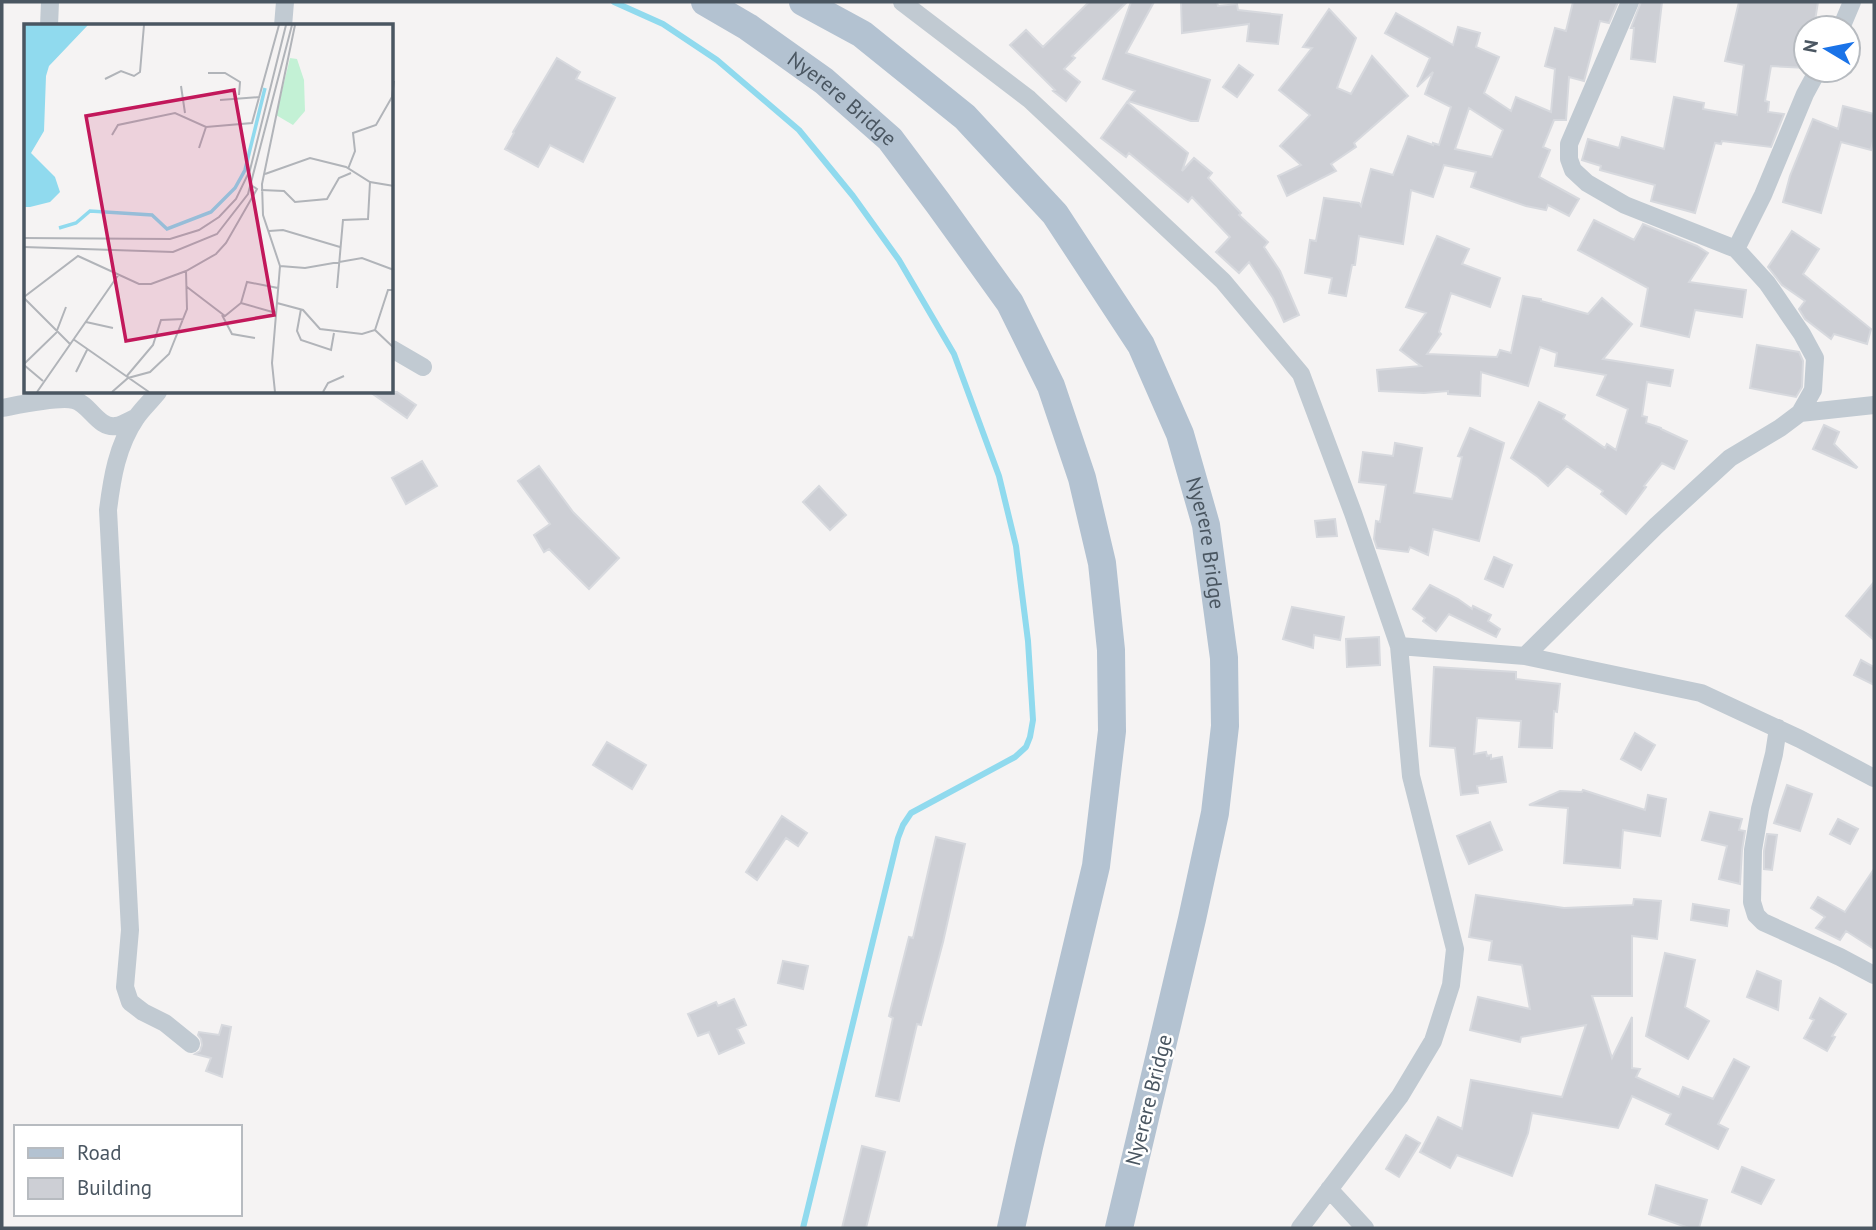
<svg xmlns="http://www.w3.org/2000/svg" width="1876" height="1230" font-family="'PT Sans',sans-serif">
<style>
.lines{fill:none;stroke-linecap:round;stroke-linejoin:round}
.stream{stroke:#90daee;stroke-width:6}
.building{fill:#cdcfd5;stroke:#d7d9de;stroke-width:2;fill-rule:evenodd}
.minor{stroke:#c1cad2;stroke-width:18}
.primary{stroke:#b3c2d1;stroke-width:28}
.labels{text-anchor:middle;stroke-width:5;stroke-linejoin:round;paint-order:stroke}
.street-label{font-size:21px;fill:#4a5661;stroke:#fff}
.inset-river{fill:none;stroke:#90daee;stroke-width:3.5}
.inset-road{fill:none;stroke:#b1b4b9;stroke-width:2}
.view{fill:#c2185b;fill-opacity:0.15;stroke:#c2185b;stroke-width:3.5}
.inset-edge{fill:none;stroke:#4a5661;stroke-width:3.5}
</style>
<rect width="100%" height="100%" fill="#f5f3f3"/>
<g class="lines">
<!-- stream -->
<path class="stream" d="M614 2 663 24 717 60 799 130 853 196 899 260 954 354 999 476 1016 546 1028 641 1033 720 1030 737 1026 747 1015 757 911 813 903 825 898 838 803 1228"/>
</g>
<!-- building -->
<path class="building" d="M1089 2H1127L1072 56 1075 58 1064 69 1080 82 1066 101 1053 91 1055 90 1010 45 1026 30 1043 47Z
M1131 2H1154L1126 53 1210 80 1198 121H1191L1128 101 1135 91 1103 79Z
M1181 2H1217L1218 6 1237 4 1238 10 1282 15 1278 44 1247 41 1249 24 1182 33Z
M1573 2H1618L1609 23 1600 21 1584 81 1569 77 1566 120H1554L1543 147 1550 150 1539 177 1579 199 1569 216 1548 205 1546 210 1526 206 1471 187 1476 172 1444 165 1433 197 1411 190 1403 244 1359 236 1355 265H1352L1346 296 1329 293 1332 278 1305 273 1310 240 1316 241 1324 198 1359 203 1361 206 1371 169 1393 175 1408 136 1433 145V143L1439 145 1451 107 1425 94 1433 72 1417 87 1430 58 1385 33 1396 13 1453 45 1458 27 1480 33 1476 47 1499 57 1484 93 1511 111 1516 97 1551 112 1555 69 1545 66 1555 28 1566 31ZM1469 108 1503 130 1492 157 1455 149Z
M1641 2H1662L1655 62 1631 59 1634 28H1631Z
M1739 2H1818L1814 27 1806 26V68L1771 66 1765 101 1769 102 1768 112 1784 114 1771 147 1722 141 1721 144 1715 143 1695 213 1651 201 1655 185 1600 170 1601 166 1582 160 1588 139 1619 148 1622 137 1664 149 1674 97 1704 103 1703 109 1737 115 1744 65 1725 61Z
M1329 9 1356 38 1337 88 1351 94 1372 56 1408 96 1354 143 1356 147 1331 164 1336 171 1287 196 1278 176 1301 165 1280 146 1310 115 1279 90 1312 48 1303 47Z
M557 58 580 72 576 79 615 98 583 162 550 145 538 167 505 149 514 133 513 132Z
M1239 65 1253 75 1237 97 1223 87Z
M1127 102 1188 153 1182 171 1194 158 1212 173 1208 178 1241 213 1239 215 1268 242 1264 247 1280 271 1299 315 1284 322 1273 298 1249 262 1239 273 1216 252 1230 237 1192 197 1188 202 1129 153 1126 157 1101 138Z
M1843 106 1874 114V137L1871 150 1841 142 1821 213 1783 202 1790 176 1813 119 1838 129Z
M1594 220 1634 240 1643 224 1697 246 1708 253 1689 282 1746 290 1742 317 1695 310 1689 337 1641 326 1648 288 1578 250Z
M1792 231 1819 249 1803 274 1871 329 1867 344 1834 334 1831 339 1805 319 1799 309 1805 301 1782 285 1768 267Z
M1437 236 1469 249 1462 264 1500 278 1490 307 1451 293 1439 332 1441 334 1427 354 1497 357 1500 350 1511 353 1523 296 1541 299V301L1588 314 1602 298 1632 324 1603 359 1673 370 1670 386 1647 382 1642 416 1647 417 1646 423 1661 428V429L1687 441 1674 469 1662 463 1644 486 1646 487 1641 494 1626 514 1601 494 1603 491 1567 466 1548 486 1538 477 1511 458 1539 402 1565 415 1563 419 1605 448 1607 444 1616 450 1628 409 1597 395 1606 375 1555 366 1557 353 1540 347 1528 386 1481 372 1480 396 1448 394V391L1424 393 1379 391 1377 370 1421 366 1400 350 1426 313 1406 307Z
M1757 345 1799 352 1803 361 1802 387 1796 397 1750 388Z
M370 392H397L416 405 407 418Z
M1824 425 1839 432 1834 444 1857 467 1856 468 1813 449Z
M1470 428 1504 443 1479 541 1433 529 1428 555 1410 547 1408 552 1377 548 1374 539 1376 521 1380 522 1386 485 1359 482 1363 452 1393 456 1395 443 1422 448 1414 493 1452 499 1462 457 1458 456Z
M422 461 437 486 406 504 392 478Z
M539 466 573 512 619 558 589 589 549 549 544 552 534 535 550 524 518 481Z
M819 486 846 515 830 530 803 502Z
M1335 519 1337 536 1317 537 1315 521Z
M1494 557 1512 565 1503 587 1485 579Z
M1874 582V640L1846 616Z
M1430 585 1458 599 1472 609 1473 606 1491 615 1488 621 1500 629 1496 637 1449 614 1436 631 1423 621 1425 618 1413 609Z
M1292 607 1344 617 1340 640 1314 635 1313 648 1283 639Z
M1379 637 1380 665 1347 667 1346 639Z
M1861 660 1874 667V685L1854 675Z
M1434 667 1516 672V679L1560 684 1557 712 1554 711 1552 748 1519 747 1521 721 1477 718 1474 754 1486 752 1487 756 1491 755V759L1502 757 1506 782 1477 786 1478 793 1461 795 1455 748 1430 746Z
M1635 733 1655 745 1641 770 1621 759Z
M607 742 646 765 632 789 593 765Z
M1787 785 1812 794 1800 831 1774 823Z
M1583 790 1645 810 1648 795 1666 799 1660 836 1623 830 1620 868 1564 863 1568 808 1529 805 1560 791 1582 792Z
M1710 812 1742 819 1739 830 1745 831 1742 850 1740 884 1719 879 1727 846 1702 840Z
M782 816 807 833 798 846 786 838 757 880 746 872Z
M1838 819 1858 829 1850 844 1830 834Z
M1490 822 1502 850 1469 864 1457 836Z
M1767 834 1777 835 1772 870 1764 869V851Z
M936 837 965 844 943 942 921 1025 917 1024 899 1101 876 1096 893 1018 889 1016 909 937 913 938Z
M1874 869V949L1846 931 1840 940 1816 928 1825 917 1811 908 1818 897 1845 912Z
M1476 895 1564 908 1633 905 1634 899 1661 901 1657 939 1632 936V996H1592L1612 1058 1632 1017V1068L1640 1069 1636 1077 1679 1097 1683 1087 1713 1099 1734 1059 1749 1067 1718 1124 1728 1129 1718 1149 1666 1124 1671 1114 1632 1096 1618 1128 1532 1113 1528 1133 1512 1176 1457 1155 1450 1168 1420 1152 1438 1117 1462 1129 1471 1080 1562 1097 1586 1025 1521 1037 1520 1042 1470 1030 1478 997 1530 1009 1522 965 1489 960 1492 941 1469 937Z
M1693 904 1729 910 1727 926 1691 920Z
M1665 953 1695 960 1685 1007 1709 1021 1688 1059 1646 1036Z
M783 961 808 966 803 989 778 983Z
M1757 971 1781 981 1778 1010 1747 997Z
M1820 998 1846 1014 1832 1036 1835 1037 1827 1051 1804 1038 1814 1020 1810 1018Z
M734 999 746 1025 737 1029 744 1043 719 1054 709 1032 698 1036 688 1014 716 1002 718 1006Z
M222 1025 231 1027 222 1077 206 1071 211 1058 195 1054 200 1051 202 1045 201 1039 198 1035 199 1032 219 1035Z
M1406 1135 1420 1143 1399 1177 1386 1169Z
M862 1146 885 1152 866 1228H842Z
M1742 1167 1774 1180 1761 1204 1732 1192Z
M1656 1185 1707 1200 1699 1228H1689L1649 1214Z"/>
<g class="lines">
<!-- minor -->
<path class="minor" d="M902 2 1029 99 1223 281 1301 374 1353 513 1399 646 1411 776 1455 949 1451 985 1433 1041 1400 1096 1300 1228
M49 26 50 2
M283 26 285 2
M1841 28 1852 2
M1736 249 1763 195 1805 94 1818 70
M392 349 423 367
M158 392C151 401 142 409 136 418 117 446 112 478 108 510L130 930 125 987 130 1002 143 1012 165 1023 191 1044
M2 408C18 405 60 396 74 400 90 404 98 429 116 426 123 425 130 420 137 417
M1800 413 1874 405
M1399 646 1525 656 1701 693 1800 739 1874 778
M1525 656 1656 526 1730 458 1780 428 1800 413 1813 390 1815 358 1802 334 1767 283 1736 249 1625 205 1587 183 1573 170 1569 159V144L1630 2
M1778 728 1774 754 1760 809 1753 850 1752 902 1756 915 1763 922 1840 957 1874 975
M1329 1189 1365 1228"/>
<!-- primary -->
<g class="primary">
<path id="s1" d="M705 2 748 27 824 81 890 139 938 203 1010 303 1051 386 1082 478 1102 563 1111 650 1112 731 1096 866 1029 1147 1011 1228"/>
<path id="s2" d="M803 2 862 34 965 117 1055 214 1141 345 1180 434 1206 525 1224 658 1225 726 1215 813 1192 919 1119 1228"/>
</g>
</g>
<g class="labels">
<!-- street labels -->
<g class="street-label">
<text dy="7" stroke="none"><textPath href="#s1" startOffset="168">Nyerere Bridge</textPath></text>
<text dy="7" stroke="none"><textPath href="#s2" startOffset="698">Nyerere Bridge</textPath></text>
<text transform="translate(1149 1100) rotate(-76)" y="7">Nyerere Bridge</text>
</g>
</g>
<!-- overview -->
<g transform="translate(24 24)">
<rect width="369" height="369" fill="#f5f3f3"/>
<path d="M266 34 273 35 280 56 281 87 269 101 252 91Z" fill="#c3f1d5"/>
<path d="M0 1H64L25 42 22 52 20 107 7 129 31 153 36 168 26 178 6 183H0Z" fill="#90daee"/>
<path class="inset-river" d="M35 204 52 199 66 187 128 191 143 205 187 188 211 164 221 146 241 64"/>
<path class="inset-road" d="M184 49H201L216 58 215 71M81 55 97 47 110 52 116 48 120 1M157 62 161 89M196 76 236 73M88 111 94 101 151 89 182 103 228 99 255 1M175 124 182 103M324 145 331 127 329 109 352 101 368 73 370 57M241 150 286 134 322 143 346 158 370 162M237 166 260 167 271 178 303 175 315 154 327 149M245 207 259 206 316 223M0 214 146 215 175 206 195 193 212 175 226 146 262 1M0 223 149 228 193 210 224 170 268 1M256 242 281 244 338 234 370 246M163 263 201 292 217 279 223 258 254 264M313 264 319 196 344 195 346 158M0 273 54 232 115 260H127L162 247 192 230 202 219 233 165 227 161M0 274 46 320M217 279 252 289M253 279 279 286 296 305 338 310 351 306 364 266H370M277 285 273 307 277 316 307 326 310 309M198 291 208 310 231 314M62 298 89 304M351 306 370 324M49 315 125 368M0 340 32 309 42 283M0 341 19 357M52 348 63 326M102 353 129 321 137 296 160 295M13 368 95 250M88 368 104 354 126 348 145 330 163 285 162 247M251 368 248 339 256 242 239 191 238 160 271 1M299 368 304 359 320 352"/>
<path class="view" d="M210 66 250 291 102 317 62 92Z"/>
<rect width="369" height="369" class="inset-edge"/>
</g>
<!-- border -->
<rect width="1876" height="1230" fill="none" stroke="#4a5661" stroke-width="7"/>
<!-- legend -->
<rect x="14" y="1125" width="228" height="91" fill="#ffffff" stroke="#b7bbc0" stroke-width="2"/>
<rect x="28" y="1148" width="35" height="10" fill="#b3c2d1" stroke="#b7bbc0" stroke-width="2"/>
<text x="77" y="1160" font-size="21" fill="#4a5661">Road</text>
<rect x="28" y="1178" width="35" height="21" fill="#cdcfd5" stroke="#b7bbc0" stroke-width="2"/>
<text x="77" y="1195" font-size="21" fill="#4a5661">Building</text>
<!-- north arrow -->
<g transform="translate(1827 49) rotate(280)"><circle r="33" fill="#ffffff" stroke="#b7bbc0" stroke-width="2"/>
<path d="M0-5L12 26L0 18L-12 26Z" fill="#1a73e8"/>
<text y="-10" font-size="19" font-weight="bold" text-anchor="middle" fill="#4a5661">N</text>
</g>
</svg>
